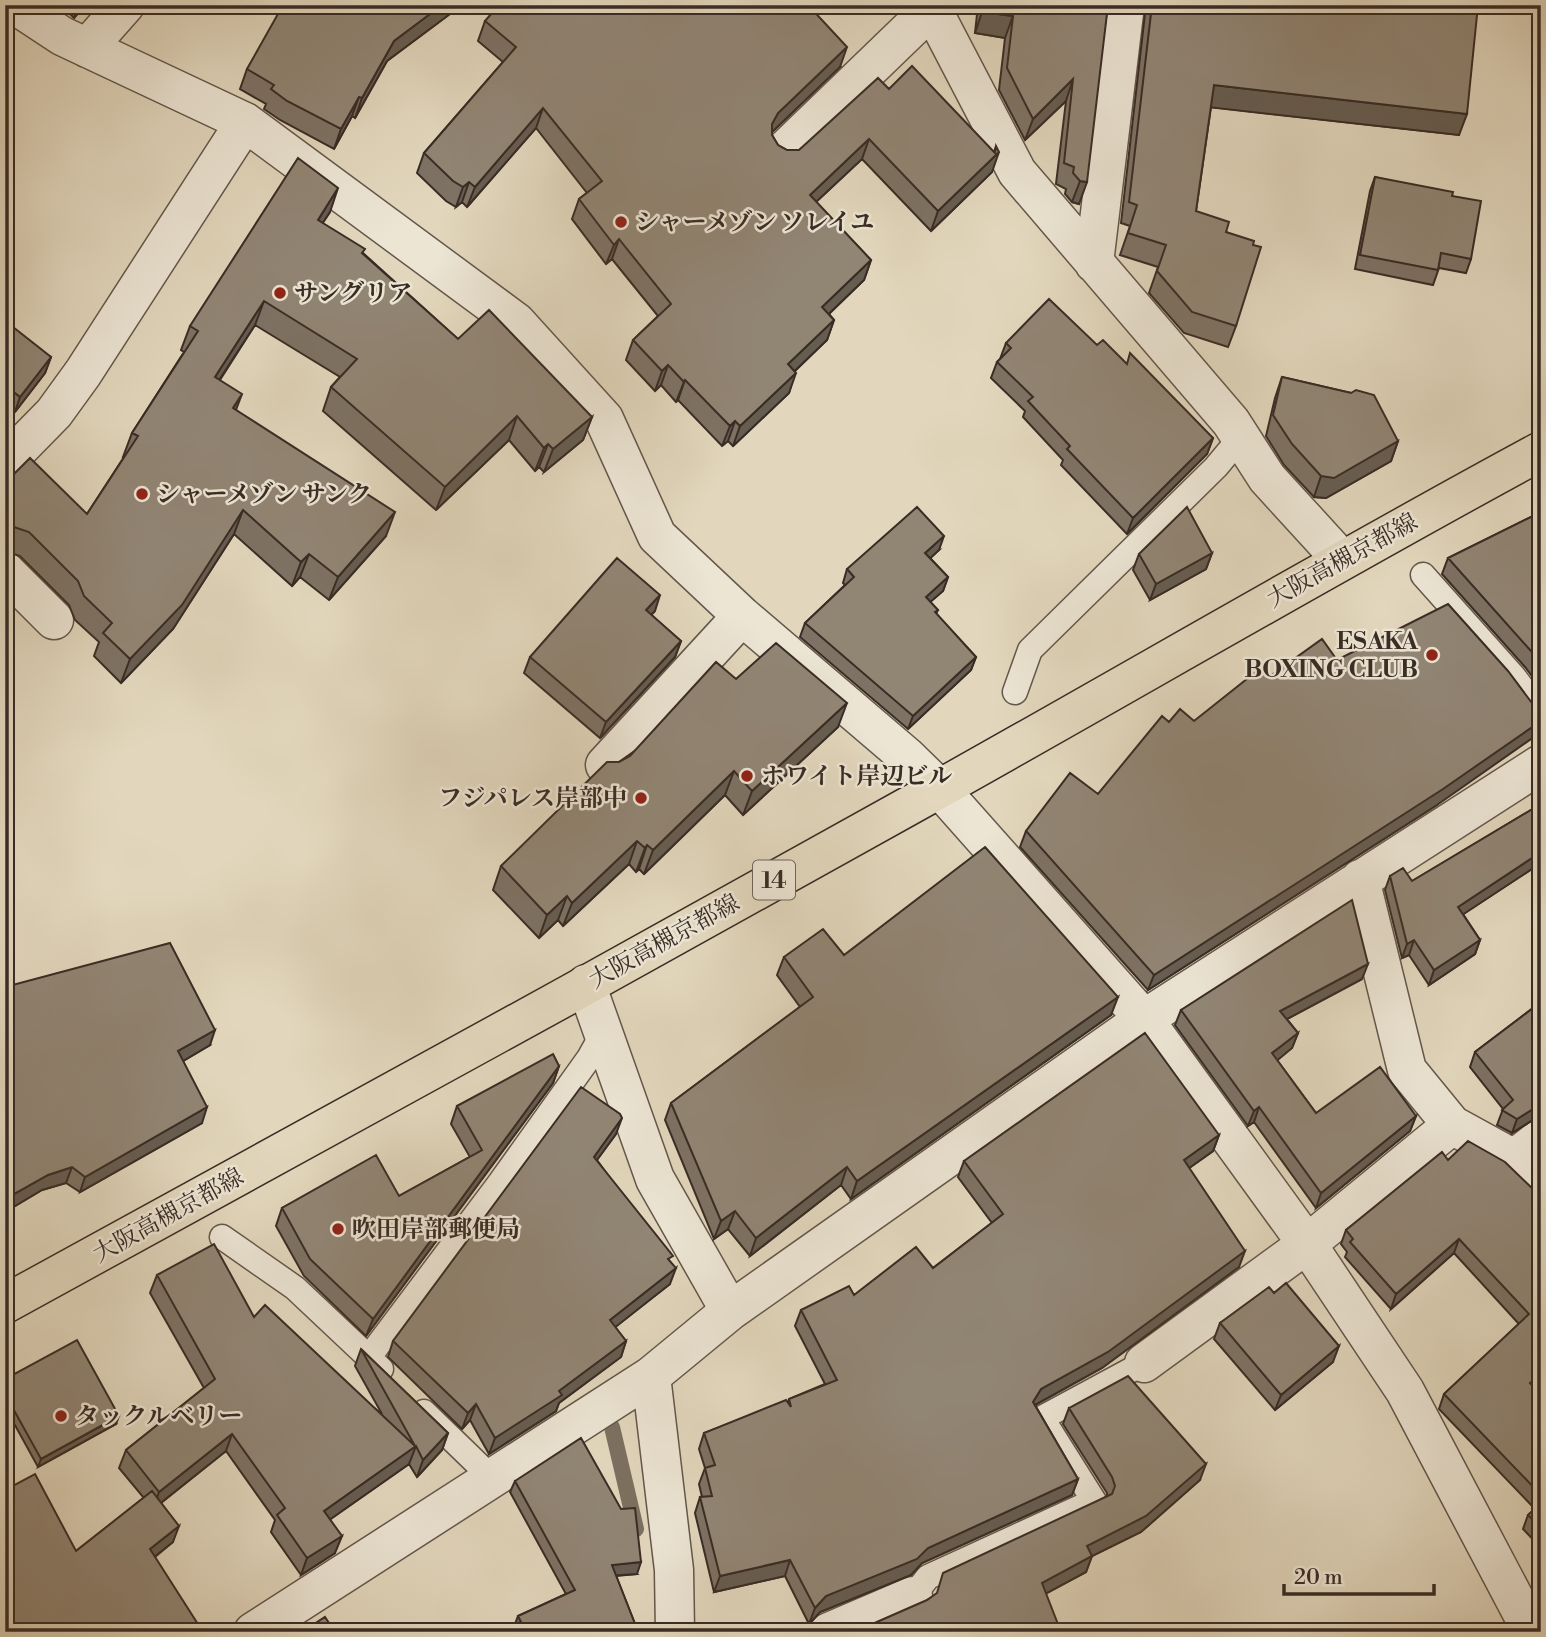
<svg xmlns="http://www.w3.org/2000/svg" width="1546" height="1637" font-family="'Libre Bodoni','Noto Serif JP',serif">
<style>
.lines{fill:none;stroke-linecap:round;stroke-linejoin:round}
.stream{stroke:#7c7061;stroke-width:16}
.lane-casing{stroke:#63574b;stroke-width:27}
.street-casing{stroke:#63574b;stroke-width:41}
.primary-casing{stroke:#392c25;stroke-width:41}
.lane{stroke:#ece5d4;stroke-width:24}
.street{stroke:#ece5d4;stroke-width:38}
.primary{stroke:#e2d7bd;stroke-width:38}
.wall{fill:#7d7264;stroke:#392c25;stroke-width:2}
.shaded-wall{fill:#665d51;stroke:#392c25;stroke-width:2}
.building{fill:#918574;stroke:#392c25;stroke-width:2}
.poi-dot{fill:#8f2418;stroke:#ece5d4;stroke-width:2.5}
.labels{text-anchor:middle;stroke-width:5;stroke-linejoin:round;paint-order:stroke}
.shield{fill:#ece5d4;stroke:#6f645a;stroke-width:2}
.shield-label{font-size:23px;font-weight:bold;fill:#392c25}
.poi-label{font-size:24px;font-weight:bold;fill:#392c25;stroke:#ece5d4;text-anchor:start}
.street-label{font-size:24px;fill:#392c25;stroke:#ece5d4}
</style>
<rect width="100%" height="100%" fill="#e2d7bd"/>
<filter id="stains"><feTurbulence type="fractalNoise" baseFrequency=".00286" numOctaves="4"/><feColorMatrix values="0 0 0 0 .2 0 0 0 0 .09 0 0 0 0 .02 0 0 0 .5 -.17"/></filter>
<radialGradient id="worn" r=".72"><stop offset=".6" stop-color="#630" stop-opacity="0"/><stop offset="1" stop-color="#630" stop-opacity=".3"/></radialGradient>
<g class="lines">
<!-- stream -->
<path class="stream" d="M612 1427 636 1529"/>
<defs>
<path id="lane" d="M1423 575 1514 677 1541 713
M1015 692 1030 650 1216 467 1241 437
M222 1237 295 1288 381 1369
M369 1357 499 1184 589 1058 603 1033
M424 1412 491 1477
M913 1596 928 1577 1094 1501 1042 1418 1144 1363"/>
<path id="street" d="M15 5 62 36 245 122 516 322 604 419 657 536 742 616 906 756 940 789 1144 1019 1307 1244 1405 1391 1532 1632
M930 5 1017 172 1231 422 1267 478 1341 559
M87 48 125 5
M786 149 931 9
M1094 263 1125 5
M5 463 54 413 83 373 245 122
M5 571 54 620
M605 765 742 616
M1360 879 1407 1070 1452 1125 1514 1159 1541 1189
M586 984 655 1179 730 1311
M1514 1159 1541 1138
M1144 1363 1307 1244 1452 1125
M651 1376 674 1570 675 1632
M253 1632 651 1376 730 1311 1144 1019 1541 764
M829 1632 913 1596"/>
<path id="primary" d="M5 1304C318 1133 630 962 941 788 1141 676 1339 560 1541 451"/>
</defs>
<!-- lane casing -->
<use href="#lane" class="lane-casing"/>
<!-- street casing -->
<use href="#street" class="street-casing"/>
<!-- primary casing -->
<use href="#primary" class="primary-casing"/>
<!-- lane -->
<use href="#lane" class="lane"/>
<!-- street -->
<use href="#street" class="street"/>
<!-- primary -->
<use href="#primary" class="primary"/>
</g>
<!-- wall -->
<path class="wall" d="M61 5H85L74 18Z
M978 5H1108L1079 204 1072 202 1065 194 1066 189 1056 184 1066 101 1025 140 999 90 1005 38 975 33Z
M1146 5H1478L1459 135 1211 107 1196 211 1226 232 1253 245 1236 326 1228 347 1184 333 1149 293 1158 267 1120 255 1130 226 1121 223Z
M458 8 387 61 355 118 352 116 334 149 280 120 264 109 266 104 240 89 247 69Z
M485 21 840 67 772 132V135L778 145 787 150H799L889 89 994 152 996 146 992 172 931 231 862 159 816 202 871 260 864 280 829 314 834 320 827 340 795 371 789 393 733 446 728 441 722 446 678 400 676 402 661 385 655 391 626 360 633 340 658 316 612 259 606 264 572 219 579 199 587 193 536 128 467 207 462 202 456 207 446 201 417 173 424 153 503 62 478 41Z
M1375 177 1452 196 1471 259 1466 273 1439 268 1433 285 1355 269 1370 191Z
M330 212 322 223 363 253 458 339 592 417 583 440 544 472 539 467 535 471 509 440 436 510 323 411 331 387 340 377 255 325 220 380 236 410 386 536 329 600 300 577 292 586 234 534 173 629 121 683 94 656 99 642 75 620 69 605 20 556 5 551V483L87 514 124 457H123L132 433 184 352 181 350 190 326Z
M5 334 51 357 45 373 15 412 5 405Z
M1006 343 1097 345 1127 364 1213 438 1207 454 1127 534 1061 465 1063 460 1023 417 1025 411 991 378 997 362 1000 359Z
M1282 377 1351 393 1398 441 1391 461 1326 498 1314 497 1284 465 1266 436 1275 398Z
M1541 512V688L1525 667 1442 574 1448 558Z
M939 550 930 558 948 577 943 591 930 602 938 610 936 614 976 657 971 670 908 729 800 637 805 623 845 585 843 583 847 569Z
M1212 553 1206 569 1150 600 1133 570 1139 554Z
M655 611 651 615 681 641 675 657 600 738 524 673 530 657Z
M1269 677 1437 805 1148 990 1020 847 1026 831 1098 794 1169 722 1194 721Z
M736 679 838 727 743 815 725 795 644 874 639 869 636 872 629 864 563 926 558 920 539 938 493 890 501 866 619 762Z
M1541 804V863L1463 914 1480 940 1475 954 1429 985 1409 955 1402 958 1385 890 1390 876 1412 881Z
M844 955 1111 1015 851 1199 841 1185 750 1256 728 1229 714 1239 665 1120 671 1103 800 1007 777 975 784 957Z
M1362 979 1287 1019 1298 1033 1292 1048 1277 1060 1316 1113 1416 1116 1410 1131 1316 1208 1254 1122 1248 1126 1175 1025 1181 1010Z
M5 987 210 1045 183 1061 202 1123 80 1192 66 1183 42 1190 5 1212Z
M1541 1002V1117L1539 1116 1512 1133 1497 1125 1503 1109 1470 1067 1475 1052Z
M559 1066 553 1083 366 1336 304 1276 276 1226 282 1208 399 1196 470 1157 451 1124 457 1106Z
M616 1134 597 1160 670 1262V1284L615 1327 626 1341 621 1357 559 1403 556 1411 489 1454 470 1420 462 1429 388 1357 393 1341Z
M1219 1135 1213 1151 1189 1168 1239 1267 1102 1368 1035 1405 1078 1479 1072 1495 922 1563 911 1575 820 1612 809 1624 785 1576 714 1592 695 1513 700 1497H702L699 1484 705 1468 699 1449 704 1433 788 1402 789 1399 825 1384 795 1326 801 1310 854 1295 933 1268 992 1223 958 1177 964 1161Z
M1448 1160 1539 1195 1535 1389 1541 1395V1548L1523 1529 1528 1515 1535 1509 1439 1409 1444 1394 1519 1324 1454 1253 1391 1309 1345 1257 1347 1252 1341 1244 1346 1230Z
M157 1275 254 1317 382 1414 355 1366 361 1349 448 1433 442 1450 417 1477 409 1464 330 1519 335 1553 301 1575 271 1532 275 1520 226 1451 161 1503 173 1542 155 1557 76 1551 144 1498 119 1468 126 1450 204 1388 150 1293Z
M1274 1293 1333 1362 1275 1410 1214 1339 1220 1323Z
M5 1379 116 1424 38 1467 5 1407Z
M1069 1408 1200 1480 1141 1532 1092 1556 1086 1572 1046 1593 927 1600 1107 1496V1493L1063 1424Z
M515 1481 637 1574 616 1576 637 1629 636 1632H498L499 1629 515 1624 518 1616 566 1594 510 1492Z
M1541 1556V1573L1536 1568Z"/>
<!-- shaded-wall -->
<path class="shaded-wall" d="M79 5H85L74 18Z
M442 5H459L458 8 387 61 355 118 362 98 394 41Z
M982 12 1013 16 1005 38 975 33Z
M847 47 840 67 771 133 772 124 778 113Z
M1073 79 1066 101 1025 140 1033 119Z
M1214 85 1467 114 1459 135 1207 107Z
M359 97 352 116 334 149 341 129Z
M543 108 536 128 467 207 475 187Z
M869 139 862 159 802 215 810 195Z
M999 152 992 172 931 231 938 211Z
M1080 181 1087 182 1079 204 1072 202Z
M469 182 462 202 456 207 463 187Z
M338 188 330 212 309 244 318 220Z
M619 239 612 259 606 264 614 245Z
M871 260 864 280 815 327 822 307Z
M264 301 255 325 206 400 215 377Z
M834 320 827 340 781 384 788 364Z
M51 357 45 373 15 412 20 397Z
M668 365 661 385 655 391 662 371Z
M796 373 789 393 733 446 740 426Z
M685 380 678 400 676 402 684 382Z
M242 394 233 418V408Z
M517 416 509 440 436 510 445 487Z
M592 417 583 440 544 472 553 449Z
M735 421 728 441 722 446 730 426Z
M1213 438 1207 454 1127 534 1133 518Z
M1398 441 1391 461 1326 498 1314 497 1321 476Z
M548 444 539 467 535 471 544 448Z
M243 510 234 534 173 629 121 683 130 659Z
M395 512 386 536 329 600 338 577Z
M944 536 939 550 921 567 925 553Z
M1212 553 1206 569 1150 600 1156 584Z
M309 554 300 577 292 586 301 562Z
M948 577 943 591 921 610 926 597Z
M660 595 655 611 640 626 646 610Z
M681 641 675 657 600 738 606 722Z
M976 657 971 670 908 729 913 716Z
M847 703 838 727 743 815 752 791Z
M1541 721V732L1437 805 1148 990 1154 975Z
M734 771 725 795 644 874 653 850Z
M637 841 629 864 563 926 572 903Z
M647 845 639 869 636 872 645 848Z
M1541 852V863L1453 921 1458 907Z
M567 896 558 920 539 938 547 915Z
M1414 940 1409 955 1402 958 1407 944Z
M1480 940 1475 954 1429 985 1434 970Z
M1368 964 1362 979 1274 1026 1280 1011Z
M1118 997 1111 1015 851 1199 857 1181Z
M215 1030 210 1045 173 1067 178 1051Z
M1298 1033 1292 1048 1267 1069 1272 1053Z
M559 1066 553 1083 366 1336 373 1319Z
M1541 1104V1111L1539 1116 1512 1133 1517 1119Z
M207 1107 202 1123 80 1192 85 1177Z
M1259 1107 1254 1122 1248 1126 1254 1111Z
M1416 1116 1410 1131 1316 1208 1321 1193Z
M622 1118 616 1134 588 1172 594 1157Z
M1219 1135 1213 1151 1178 1176 1184 1160Z
M72 1167 66 1183 42 1190 5 1212V1199L48 1175Z
M847 1167 841 1185 750 1256 756 1238Z
M735 1211 728 1229 714 1239 721 1221Z
M1459 1239 1454 1253 1391 1309 1396 1294Z
M1245 1251 1239 1267 1102 1368 1035 1405 1033 1402 1041 1389Z
M676 1268 670 1284 604 1336 610 1320Z
M626 1341 621 1357 559 1403 556 1411 489 1454 495 1438Z
M1339 1346 1333 1362 1275 1410 1281 1395Z
M1541 1374V1384L1525 1398 1530 1383Z
M476 1404 470 1420 462 1429 468 1413Z
M119 1416 116 1424 38 1467 41 1459Z
M448 1433 442 1450 417 1477 423 1460Z
M232 1434 226 1451 153 1509 159 1492Z
M416 1446 409 1464 318 1528 324 1511Z
M1206 1464 1200 1480 1141 1532 1092 1556 1086 1572 1036 1599 1042 1583 1087 1546Z
M1078 1479 1072 1495 922 1563 911 1575 820 1612 809 1624 815 1608 826 1596 928 1548Z
M179 1526 173 1542 144 1565 150 1549Z
M342 1536 335 1553 301 1575 307 1558Z
M790 1560 785 1576 714 1592 720 1576Z
M641 1562 637 1574 608 1576 612 1565Z"/>
<!-- building -->
<path class="building" d="M283 5H442L394 41 362 98 359 97 341 129 287 101 271 89 274 85 247 69Z
M499 5H808L847 47 778 113 772 124V135L778 145 787 150H799L878 78 889 89 912 66 995 153 996 146 999 152 938 211 869 139 810 195 871 260 822 307 834 320 788 364 796 373 740 426 735 421 730 426 685 380 684 382 668 365 662 371 633 340 671 304 619 239 614 245 579 199 602 181 543 108 475 187 469 182 463 187 453 181 424 153 516 47 485 21Z
M983 5H1108L1087 182 1080 181 1073 173 1074 167 1064 163 1073 79 1033 119 1007 68 1013 16 982 12Z
M1152 5H1478L1467 114 1214 85 1196 211 1229 222 1226 232 1254 241 1253 245 1261 247 1236 326 1192 312 1157 271 1166 245 1128 233 1137 205 1129 202Z
M298 158 338 188 318 220 365 249 362 253 458 339 489 310 592 417 553 449 548 444 544 448 517 416 445 487 331 387 357 359 264 301 215 377 242 394 233 408 395 512 338 577 309 554 301 562 243 510 182 605 130 659 103 633 112 623 84 596 78 581 29 532 11 526 5 521V502L11 496 5 490V483L30 458 87 514 138 436 132 433 198 331 190 326Z
M1375 177 1453 192 1452 196 1481 201 1471 259 1441 253 1438 270 1360 255Z
M1049 299 1097 345 1103 340 1127 364 1130 353 1213 438 1133 518 1067 449 1070 446 1028 401 1033 397 997 362 1011 348 1006 343Z
M13 327 51 357 20 397 5 385V334L7 335Z
M1282 377 1351 393 1356 390 1374 395 1398 441 1334 478 1321 476 1292 444 1273 415Z
M917 507 944 536 925 553 948 577 926 597 938 610 935 612 976 657 913 716 805 623 854 577 847 569Z
M1187 507 1212 553 1156 584 1139 554Z
M1541 512V664L1531 651 1448 558Z
M617 558 660 595 646 610 681 641 606 722 530 657Z
M1448 604 1508 671 1535 707 1541 710V721L1443 789 1154 975 1026 831 1070 773 1098 794 1162 716 1169 722 1180 709 1194 721 1262 667 1269 677 1322 639 1337 660Z
M776 643 847 703 752 791 734 771 653 850 647 845 645 848 637 841 572 903 567 896 547 915 501 866 607 762H619L630 756 716 662 736 679Z
M1541 804V852L1458 907 1480 940 1434 970 1414 940 1407 944 1390 876 1403 868 1412 881Z
M985 847 1118 997 857 1181 847 1167 756 1238 735 1211 721 1221 671 1103 813 997 784 957 823 929 844 955Z
M1352 900 1368 964 1280 1011 1298 1033 1272 1053 1316 1113 1380 1067 1416 1116 1321 1193 1259 1107 1254 1111 1181 1010Z
M170 943 215 1030 178 1051 207 1107 85 1177 72 1167 48 1175 5 1199V987Z
M1541 1002V1104L1517 1119 1502 1110 1513 1100 1475 1052Z
M1145 1033 1219 1135 1184 1160 1245 1251 1108 1352 1041 1389 1033 1402 1078 1479 928 1548 917 1559 826 1596 815 1608 790 1560 720 1576 700 1497 712 1496 705 1468 715 1465 704 1433 786 1400 791 1407 789 1399 837 1380 801 1310 849 1286 854 1295 916 1247 933 1268 1003 1214 964 1161Z
M553 1054 559 1066 373 1319 310 1259 282 1208 376 1155 399 1196 482 1150 457 1106Z
M581 1087 620 1114 622 1118 594 1157 673 1256 668 1259 676 1268 610 1320 626 1341 559 1391 562 1395 495 1438 476 1404 468 1413 393 1341Z
M1468 1141 1505 1162 1539 1195H1541V1374L1530 1383 1541 1395V1495L1444 1394 1529 1314 1459 1239 1396 1294 1350 1242 1353 1239 1346 1230 1442 1152 1448 1160Z
M214 1244 254 1317 265 1305 415 1446 361 1349 448 1433 423 1460 416 1446 324 1511 342 1536 307 1558 277 1515 285 1508 232 1434 159 1492 126 1450 215 1379 157 1275Z
M1286 1283 1339 1346 1281 1395 1220 1323 1269 1287 1274 1293Z
M77 1340 119 1416 41 1459 5 1394V1379Z
M1128 1376 1206 1464 1146 1516 1087 1546 1092 1556 1042 1583 1061 1632H854L927 1600 937 1593 943 1573 1112 1494 1115 1486 1112 1477 1069 1408Z
M581 1438 621 1509 635 1508 641 1562 612 1565 637 1629 629 1632H500L499 1629 521 1622 518 1616 575 1590 515 1481Z
M35 1474 76 1551 152 1491 179 1526 150 1549 203 1632H5V1490Z
M1541 1503V1528L1528 1515Z
M325 1617 335 1632H302Z"/>
<!-- markers -->
<g class="poi-dot">
<circle cx="621" cy="222" r="7"/>
<circle cx="280" cy="293" r="7"/>
<circle cx="142" cy="494" r="7"/>
<circle cx="1432" cy="655" r="7"/>
<circle cx="747" cy="776" r="7"/>
<circle cx="641" cy="798" r="7"/>
<circle cx="338" cy="1229" r="7"/>
<circle cx="61" cy="1416" r="7"/>
</g>
<g class="labels">
<!-- shield labels -->
<rect class="shield" x="753" y="860.5" width="42" height="39" rx="5"/>
<g class="shield-label">
<text x="774" y="888">14</text>
</g>
<!-- poi labels -->
<g class="poi-label">
<text x="635" y="230">シャーメゾン ソレイユ</text>
<text x="294" y="301">サングリア</text>
<text x="156" y="502">シャーメゾン サンク</text>
<text x="1418" y="649" text-anchor="end">ESAKA<tspan x="1418" dy="28">BOXING CLUB</tspan></text>
<text x="761" y="784">ホワイト岸辺ビル</text>
<text x="627" y="806" text-anchor="end">フジパレス岸部中</text>
<text x="352" y="1237">吹田岸部郵便局</text>
<text x="75" y="1424">タックルベリー</text>
</g>
<!-- street labels -->
<g class="street-label">
<text transform="translate(1342 560) rotate(-29)" y="8">大阪高槻京都線</text>
<text transform="translate(664 941) rotate(-29)" y="8">大阪高槻京都線</text>
<text transform="translate(168 1215) rotate(-29)" y="8">大阪高槻京都線</text>
</g>
</g>
<!-- margin -->
<rect width="1546" height="1637" fill="none" stroke="#e2d7bd" stroke-width="28"/>
<rect x="7" y="7" width="1532" height="1623" fill="none" stroke="#392c25" stroke-width="3.5"/>
<rect x="14" y="14" width="1518" height="1609" fill="none" stroke="#392c25" stroke-width="2"/>
<!-- scale -->
<path d="M1284 1584v10h150v-10" fill="none" stroke="#392c25" stroke-width="3.5"/>
<text x="1294" y="1584" font-size="21" fill="#392c25" stroke="#ece5d4" stroke-width="5" paint-order="stroke">20 m</text>
<rect width="100%" height="100%" filter="url(#stains)"/>
<rect width="100%" height="100%" fill="url(#worn)"/>
</svg>
